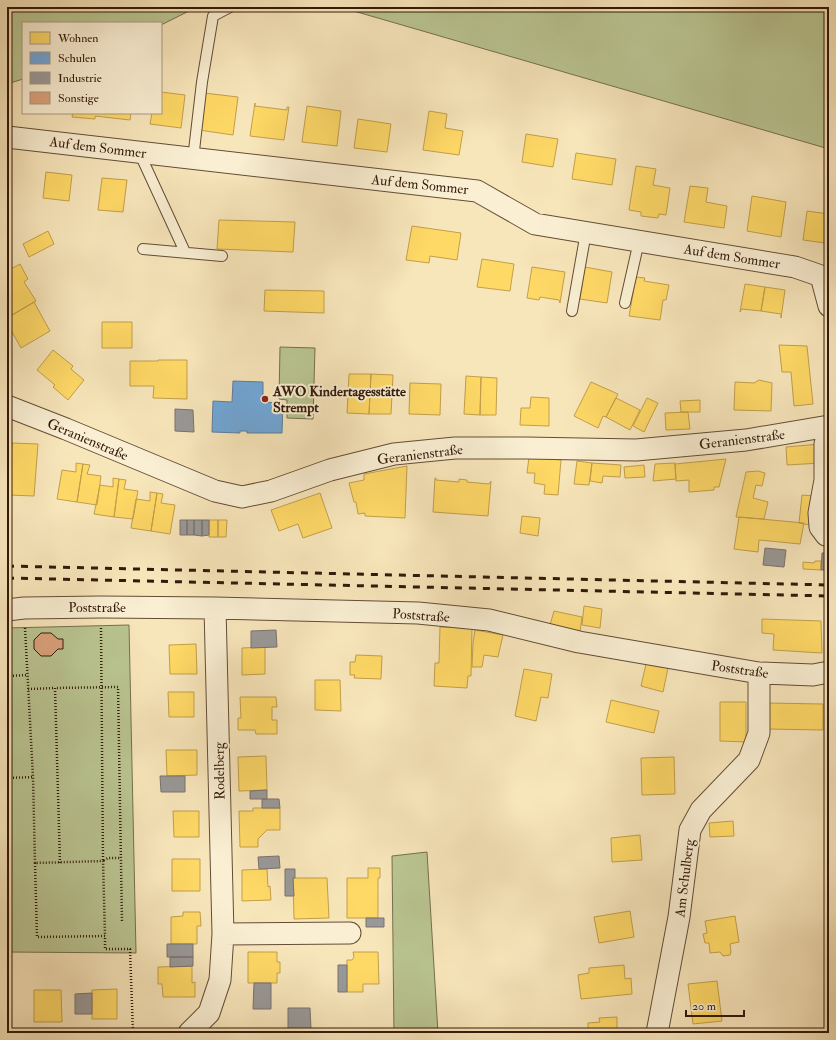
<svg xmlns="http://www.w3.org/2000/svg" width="836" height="1040" font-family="'IM FELL Double Pica',serif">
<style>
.green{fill:#bac692;stroke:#766f4e}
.homes{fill:#ffd966;stroke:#c29f4a}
.schools{fill:#6fa8dc;stroke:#5d7d9d}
.industry{fill:#999;stroke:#7a726e}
.building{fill:#dba27c;stroke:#32180a}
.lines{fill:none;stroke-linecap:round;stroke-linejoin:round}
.lane-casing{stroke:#644c36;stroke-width:12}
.street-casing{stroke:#644c36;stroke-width:23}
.path{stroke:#32180a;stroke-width:2.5;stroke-dasharray:1 2;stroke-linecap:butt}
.lane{stroke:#faefd3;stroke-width:10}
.street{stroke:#faefd3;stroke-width:21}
.rail{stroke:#32180a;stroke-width:3;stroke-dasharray:7 7;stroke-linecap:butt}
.poi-dot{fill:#8f2418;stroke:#faefd3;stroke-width:1.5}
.labels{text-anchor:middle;stroke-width:4;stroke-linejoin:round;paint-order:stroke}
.street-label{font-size:14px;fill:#32180a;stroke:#faefd3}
.poi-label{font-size:14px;font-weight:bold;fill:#32180a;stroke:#faefd3;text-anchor:start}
</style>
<rect width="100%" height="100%" fill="#f8e6bb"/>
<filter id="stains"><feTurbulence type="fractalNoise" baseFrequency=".005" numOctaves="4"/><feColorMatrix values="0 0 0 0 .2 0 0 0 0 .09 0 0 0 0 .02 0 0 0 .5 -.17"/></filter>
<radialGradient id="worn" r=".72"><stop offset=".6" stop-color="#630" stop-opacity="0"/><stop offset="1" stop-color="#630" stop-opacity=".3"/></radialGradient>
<!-- green -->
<path class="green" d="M7 7H197L161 25V23H23V79L7 84Z
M340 7H829V149Z
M280 347 315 348 313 419 287 418V400L279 399Z
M129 625 136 953 7 952V628Z
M427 852 438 1033H394L392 856Z"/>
<!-- homes -->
<path class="homes" d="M161 92 185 95 181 128 150 124 152 113H161Z
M204 93 238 97 233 135 199 130Z
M255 103V106L287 110V107H289L284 140 250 136Z
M307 106 341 111 337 146 302 142Z
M429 111 447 114 445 128 463 131 459 155 423 150Z
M73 113H131L130 120 95 116V119L72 117Z
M358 119 391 124 387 152 354 148Z
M526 134 558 139 553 167 522 162Z
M576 153 616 159 612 185 572 179Z
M636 166 656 169 653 185 670 188 666 215 659 214 658 218 641 216V212L629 210Z
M46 172 72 175 69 201 43 198Z
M102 178 127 180 123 212 98 210Z
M690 186 708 188 706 202 727 206 724 228 684 222Z
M752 196 786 202 781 237 747 231Z
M807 211 829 214 825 243 803 240Z
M219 220 295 222 293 252 217 249Z
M412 226 461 233 457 260 430 256 429 263 406 260Z
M48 231 54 244 29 257 23 244Z
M482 259 514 264 510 291 477 287Z
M20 264 28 279 24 282 36 301 7 318V291L11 289 7 282V271Z
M532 267 565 272 560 303 559 300 540 297 539 300 527 298Z
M585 267 612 272 607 303 580 299Z
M636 277 645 278 644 281 669 285 666 300H663L660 320 629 316Z
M745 284 765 287 761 311 742 309 740 312Z
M765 287 785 290 781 318V314L761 311Z
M265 290 324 291V313L264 311Z
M34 302 50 331 21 348 7 323V318Z
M102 322H132V348H102Z
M779 345 807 346 813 404 794 406 791 372H782Z
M53 350 73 366 71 369 84 380 68 400 53 387 55 385 37 370Z
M158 360H187V399L153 398 154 386H130V361H158Z
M349 374H371L369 414 347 413Z
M371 374 393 375 391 414H369Z
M466 376 481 377 480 415 464 414Z
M481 377 497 378 496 415H480Z
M759 380 772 383 771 411 734 410 735 382 754 383Z
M591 382 618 394 606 417 603 416 598 428 574 416Z
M410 383 441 384 440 415 409 414Z
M531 397 549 398V426L520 425 521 408H530Z
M616 398 640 410 630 430 606 417Z
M647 398 658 403 644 432 633 426Z
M700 400V412H681L680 401Z
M688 412 690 429 666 430 665 413Z
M12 443 38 444 34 496 8 495Z
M820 444 821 463 787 465 786 447Z
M529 457 561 460 558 495 544 494 545 485 534 483 535 473H527Z
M726 459 719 487H714V490L689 492V480L676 481 675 464Z
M577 461 592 463 589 485 574 484Z
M76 463 83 464 77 502 57 499 62 470 76 472Z
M592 463 621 465 620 477 603 476 602 483 590 481Z
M675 463 676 479 653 481 655 464Z
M83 464 90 465 87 474 101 476 97 505 77 502Z
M644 465 645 477 625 478 624 467Z
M407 466 405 518 365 516V513L358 514 356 502H354L349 483 364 480V474Z
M758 471 765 473 762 486 756 485 753 498 768 502 764 519 736 517 746 472Z
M113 478 119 479 114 517 94 514 100 485 113 487Z
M435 478H436V480L459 482V479L467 480V482L489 484 491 481 488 516 433 512Z
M119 479 126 480 124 489 138 491 133 519 114 517Z
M150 492 157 493 151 531 131 528 136 499 150 501Z
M157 493 163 494 161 503 175 505 170 534 151 531Z
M320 493 332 528 303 538 298 524 279 531 271 510Z
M802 495 814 496 810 525 799 523Z
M522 516 540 518 538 536 520 533Z
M739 517 804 523 800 544 759 540 758 552 734 549Z
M209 520H218V537H209Z
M218 520H227L226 537H218Z
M815 561H821V570L803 569V562L814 563Z
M584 606 602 609 600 628 582 625Z
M554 611 582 617 580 632 550 625Z
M762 619 821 621 822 653 773 650 774 634 762 633Z
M440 627 472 628 471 676H468L467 688 434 686 435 663H439Z
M475 630 503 635 498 657 484 655 482 667H472L473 643Z
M196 644 197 674H170L169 645Z
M265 647V674L242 675V648Z
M356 655 382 656 381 679 354 678 355 675H350V662H355Z
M646 664 668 668 663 692 641 686Z
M524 669 552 674 548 698 541 697 536 721 515 716Z
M315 680H340L341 711 315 710Z
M168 692H194V717H169Z
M240 697H276L277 707H272V720H277V734H256L255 730H238V718H241Z
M611 700 659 711 654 733 606 722Z
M720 702H746V742L720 741Z
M767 703 823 704V730L767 729Z
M166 750H197V775L167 776Z
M266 756 267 790 239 791 238 757Z
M674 757 675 794 642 795 641 758Z
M253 808H280V830H267L258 839V847H240L239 811H253Z
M173 811H199V837H174Z
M733 821 734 836 710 837 709 823Z
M640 835 642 860 612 862 611 838Z
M172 859H200V891H172Z
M368 868H380V878H378V918H347V878H368Z
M267 869 268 887 270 886 271 900 242 901V870Z
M293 878H327L329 918 294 919Z
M630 911 634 937 599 943 594 917Z
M183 912H200L201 926H197V944H171V917L183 916Z
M735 916 739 942 730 944 731 952 730 955 723 956 720 952 710 953 709 943H705L703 934 707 933 705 921Z
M248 952H277V962H280V973H277V983H248Z
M353 952H378L379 984H363V992H347V960H352L354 957Z
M624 965 625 979 631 978 632 994 581 999 578 975 589 973V968Z
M192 966V983L195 982V997H163L162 984H158V967Z
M717 981 722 1021 693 1024 688 984Z
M7 983H8V1022H7Z
M117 989V1019H92V990Z
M34 990H61L62 1022H34Z
M617 1017V1033H588V1023L600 1022 599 1018Z
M264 1029H300V1033H264Z
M502 1030V1033H485V1032Z"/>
<!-- schools -->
<path class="schools" d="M233 381 263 382V402L283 403 282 433H247V431H240V433L212 432 213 401 232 402Z"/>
<!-- industry -->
<path class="industry" d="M175 409 193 410 194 432 175 431Z
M180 520H187V535H180Z
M187 520H194V535H187Z
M194 520H202V536L194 535Z
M202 520H209V535L202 536Z
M765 548 786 550 784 567 763 565Z
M822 553H829V570H821Z
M276 630 277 647 251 648V631Z
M160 776H185V792H161Z
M267 790V799H250V791Z
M262 799H279L280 808H262Z
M279 856 280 868 259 869 258 857Z
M285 869H295V878H293L294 896H285Z
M366 918H384V927H366Z
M167 944H193V957H167Z
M170 957H193V966L170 967Z
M338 965H347V992H338Z
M254 983H271V1009H253Z
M92 993V1014H75V994Z
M288 1008H310L311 1029H288Z"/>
<!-- building -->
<path class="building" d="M41 633H51L58 639H63V649H58L51 656H41L34 649V640Z"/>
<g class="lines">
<defs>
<path id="lane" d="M139 152 185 252
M193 159 202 82 213 16 230 7
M143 249 222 256
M625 303 639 241
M572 311 586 232"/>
<path id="street" d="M7 137 477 191 535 224 795 267 821 276 829 306
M7 406 66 429 215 491 242 497 271 491 330 470 394 454 455 448H526L636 450 746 440 829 426
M829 430 825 444V480L819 513 820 527 826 535H829
M7 610 24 608 101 607 215 608 418 613 489 620 579 642 759 673 813 675 829 672
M223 934 350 933
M189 1033 209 1013 220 980 223 934 215 608
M657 1033 679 917 690 830 701 810 749 760 759 733V673"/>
</defs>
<!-- lane casing -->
<use href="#lane" class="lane-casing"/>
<!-- street casing -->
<use href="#street" class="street-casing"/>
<!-- path -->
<path class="path" d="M25 628 33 777 35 863 103 861 105 936
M101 628 103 861 108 858H121
M7 676 28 675
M28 689 55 688
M7 778 33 777
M35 863 37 937 105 936V949H130L133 1033
M60 863 55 688 118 687 122 922"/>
<!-- lane -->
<use href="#lane" class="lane"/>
<!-- street -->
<use href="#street" class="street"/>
<!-- rail -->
<path class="rail" d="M7 566 829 585
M7 578 829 596"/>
</g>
<!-- markers -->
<circle class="poi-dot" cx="265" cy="399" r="4"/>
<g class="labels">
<!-- street labels -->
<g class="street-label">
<text transform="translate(98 147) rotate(7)" y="5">Auf dem Sommer</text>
<text transform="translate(420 184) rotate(6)" y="5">Auf dem Sommer</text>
<text transform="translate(732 256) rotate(9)" y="5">Auf dem Sommer</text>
<text transform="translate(88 439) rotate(23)" y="5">Geranienstraße</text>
<text transform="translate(742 439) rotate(-7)" y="5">Geranienstraße</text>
<text transform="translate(420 454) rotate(-7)" y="5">Geranienstraße</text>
<text x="97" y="612">Poststraße</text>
<text transform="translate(421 615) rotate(4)" y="5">Poststraße</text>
<text transform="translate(740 669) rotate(8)" y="5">Poststraße</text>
<text transform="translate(219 771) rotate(-91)" y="5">Rodelberg</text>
<text transform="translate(684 878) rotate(-83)" y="5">Am Schulberg</text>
</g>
<!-- poi labels -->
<g class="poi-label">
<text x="273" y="396">AWO Kindertagesstätte<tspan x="273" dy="16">Strempt</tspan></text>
</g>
</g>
<!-- margin -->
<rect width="836" height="1040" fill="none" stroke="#f8e6bb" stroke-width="24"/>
<rect x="8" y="8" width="820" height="1024" fill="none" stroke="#32180a" stroke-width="2"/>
<rect x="12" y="12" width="812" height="1016" fill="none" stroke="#32180a"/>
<!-- legend -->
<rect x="22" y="22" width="140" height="92" fill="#faefd3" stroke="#aa9983"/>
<rect x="30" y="32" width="20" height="12" fill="#ffd966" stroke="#aa9983"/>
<text x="58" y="42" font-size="12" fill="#32180a">Wohnen</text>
<rect x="30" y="52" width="20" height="12" fill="#6fa8dc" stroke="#aa9983"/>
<text x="58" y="62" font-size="12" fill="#32180a">Schulen</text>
<rect x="30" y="72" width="20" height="12" fill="#999999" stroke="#aa9983"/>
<text x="58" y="82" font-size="12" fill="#32180a">Industrie</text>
<rect x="30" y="92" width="20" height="12" fill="#dba27c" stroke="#aa9983"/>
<text x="58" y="102" font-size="12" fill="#32180a">Sonstige</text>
<!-- scale -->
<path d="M686 1010v6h58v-6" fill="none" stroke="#32180a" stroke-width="2"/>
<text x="692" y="1010" font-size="12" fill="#32180a" stroke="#faefd3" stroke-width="3" paint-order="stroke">20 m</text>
<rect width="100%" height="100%" filter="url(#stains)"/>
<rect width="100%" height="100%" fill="url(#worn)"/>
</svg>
